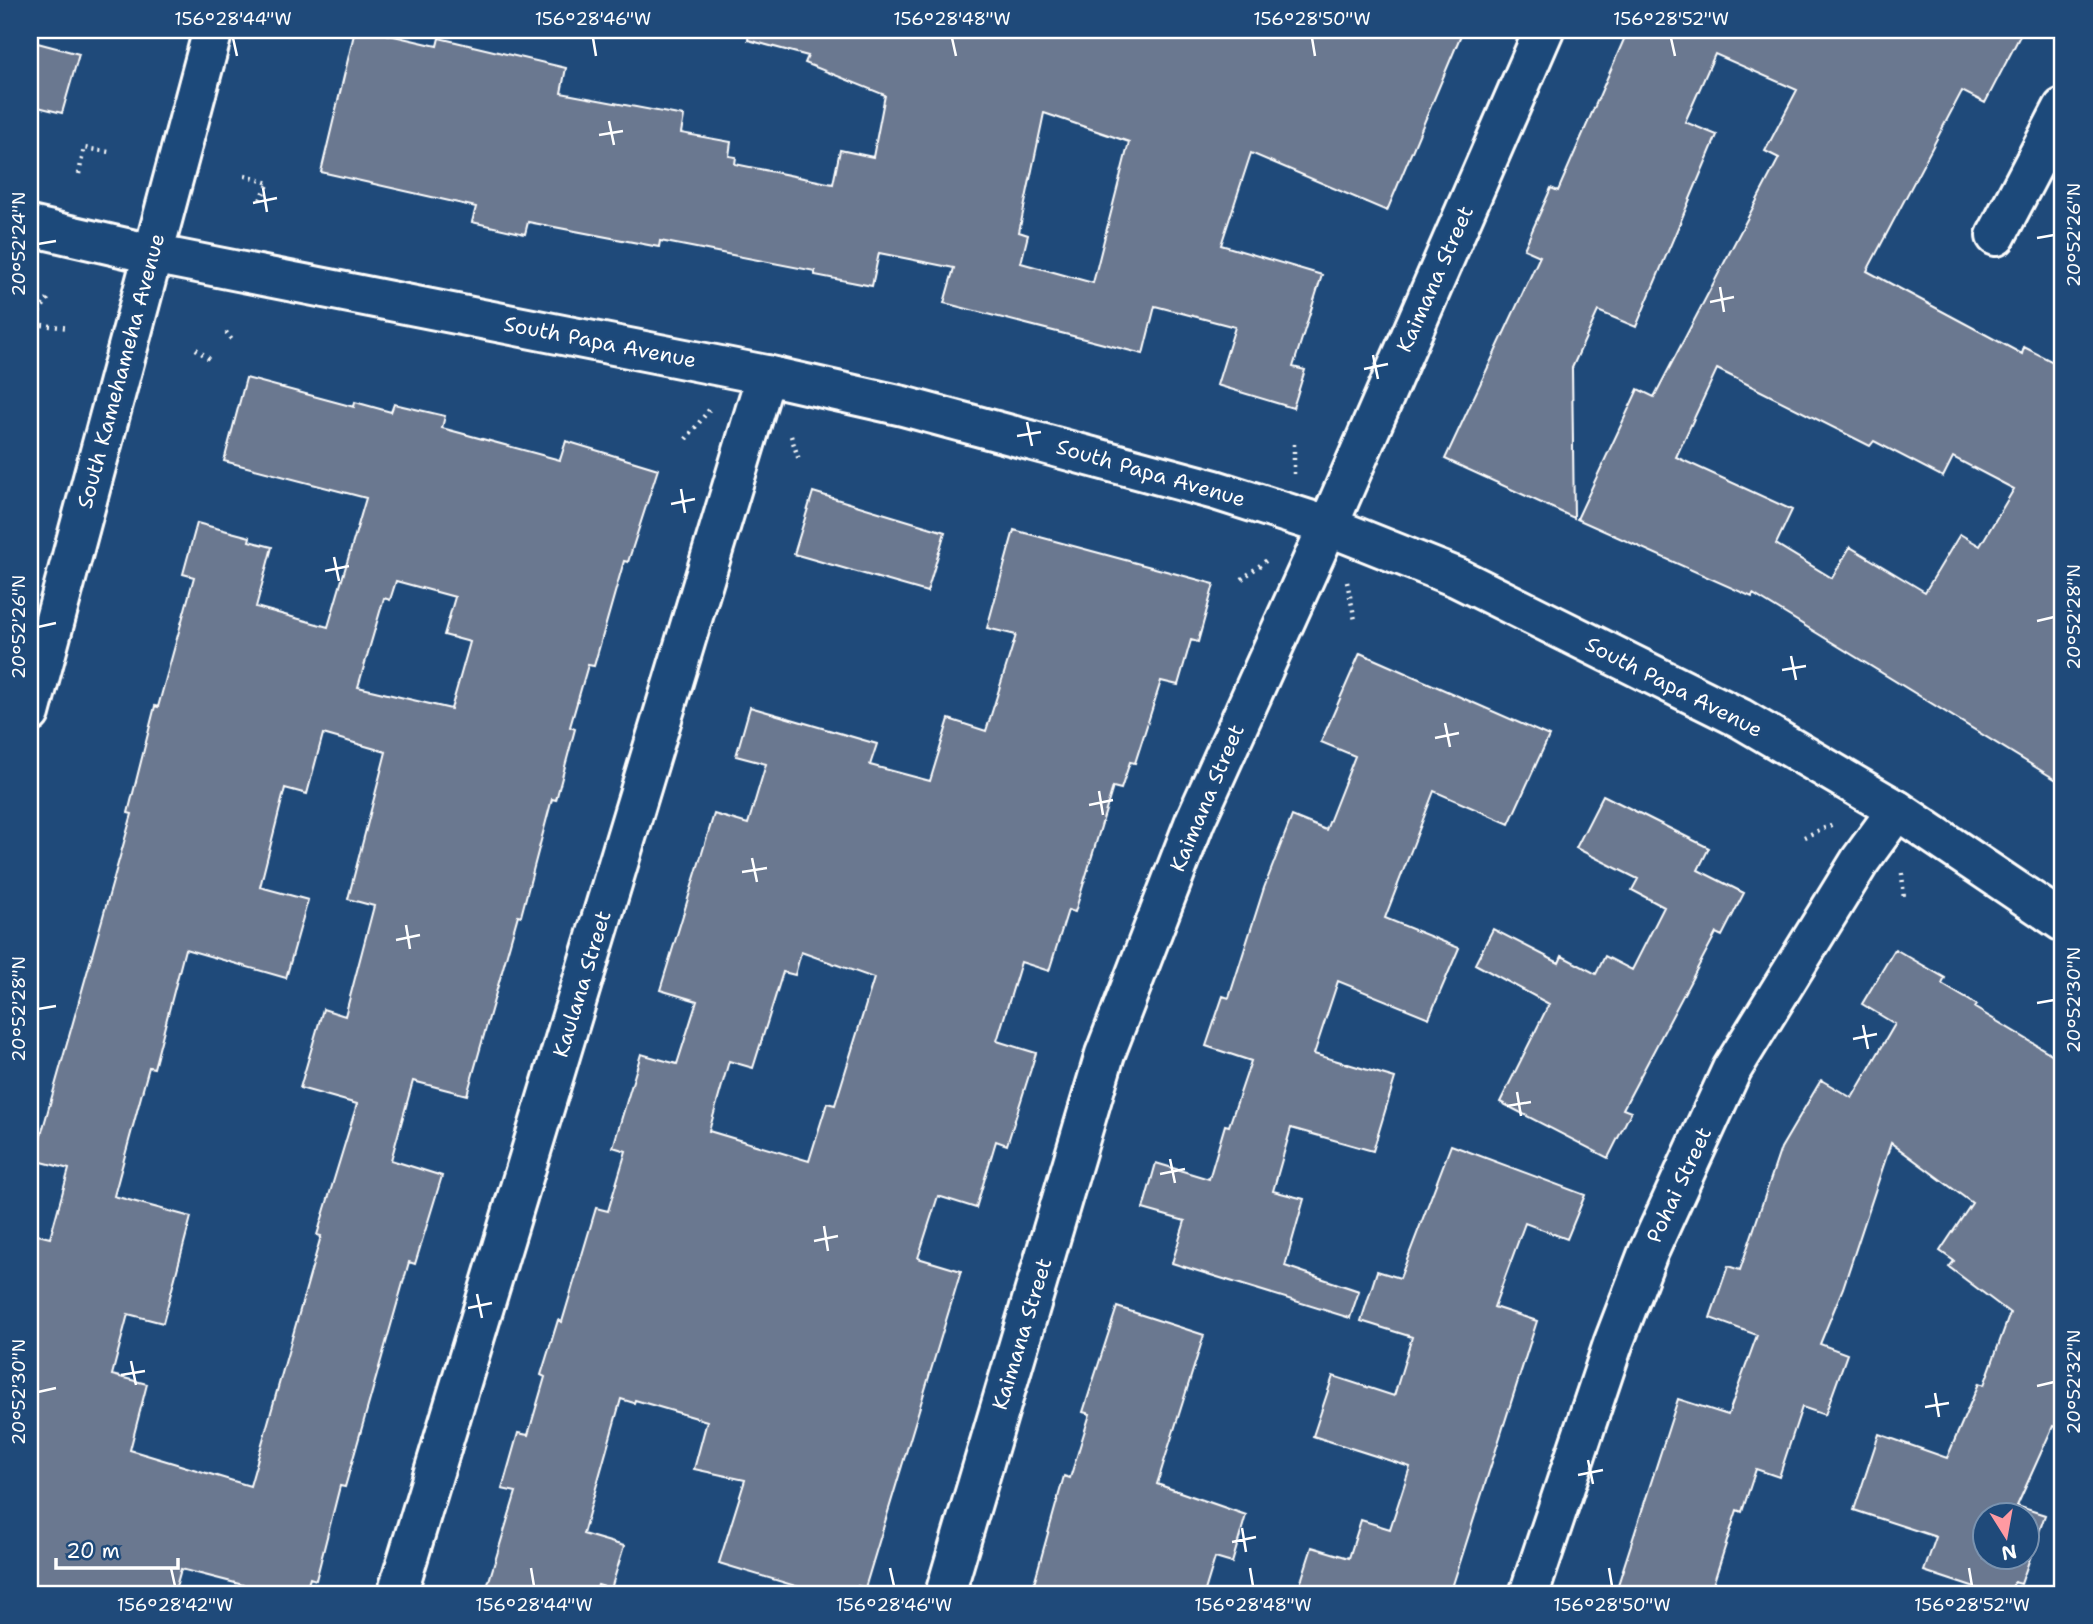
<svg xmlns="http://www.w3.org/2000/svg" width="2093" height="1624" font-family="'Shantell Sans',sans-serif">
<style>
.building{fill:#6b7890;stroke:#fff;stroke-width:2;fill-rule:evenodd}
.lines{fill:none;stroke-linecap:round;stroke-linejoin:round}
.street-casing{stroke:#fff;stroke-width:44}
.secondary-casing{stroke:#fff;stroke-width:44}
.path{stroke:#fff;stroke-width:4.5;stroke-dasharray:2 5;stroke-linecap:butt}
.street{stroke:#1f4a7a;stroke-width:38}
.secondary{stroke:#1f4a7a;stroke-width:38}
.ticks{fill:none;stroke:#fff;stroke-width:2.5}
.labels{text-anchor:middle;stroke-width:6;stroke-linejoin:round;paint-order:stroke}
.street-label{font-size:21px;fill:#fff;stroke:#1f4a7a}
.neatline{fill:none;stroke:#fff;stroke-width:2.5}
.ticks-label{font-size:18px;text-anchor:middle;fill:#fff}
</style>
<rect width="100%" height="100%" fill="#1f4a7a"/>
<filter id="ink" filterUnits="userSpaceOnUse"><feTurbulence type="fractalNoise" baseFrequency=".0143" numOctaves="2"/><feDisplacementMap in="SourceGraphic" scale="14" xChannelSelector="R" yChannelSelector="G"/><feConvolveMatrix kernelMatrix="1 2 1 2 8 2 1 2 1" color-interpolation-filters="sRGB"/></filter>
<g filter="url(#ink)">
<!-- building -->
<path class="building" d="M355 30H368L437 46 439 38 566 68 561 93 684 116 681 133 731 142 729 156 736 157 735 164 833 184 840 150 873 157 885 95 805 63 808 56 748 40 749 30H1463L1387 211 1251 153 1221 245 1322 275 1293 367 1305 370 1293 408 1217 385 1235 327 1155 306 1143 354 944 303 954 268 879 253 872 286 815 275V271L660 241 659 247 528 222 525 234 472 222 476 207 321 172ZM1044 113 1129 142 1093 283 1021 263 1028 235 1019 232Z
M1628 30H2023L1985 103 1962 91 1867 271 2022 354 2024 347 2063 367V784L1753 594 1752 597 1577 519 1638 389 1654 397 1779 158 1765 151 1797 90 1715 54 1685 122 1717 135 1636 327 1598 311 1572 368 1574 518 1445 459 1540 256 1524 249 1551 188 1558 191ZM1717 369 1870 446 1874 441 1943 477 1953 457 2014 489 1980 546 1960 534 1925 592 1850 547 1832 578 1776 544 1792 510 1676 457Z
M30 41 79 54 62 113 30 105Z
M246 378 354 407 355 402 391 412 394 404 445 416 442 428 560 460 566 441 658 469 628 562 624 561 594 666 588 665 570 727 575 729 556 800 552 799 521 916 518 915 467 1095 413 1081 391 1160 442 1176 415 1264 409 1262 345 1487 340 1486 316 1580 310 1578 305 1594H278L181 1569 174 1594H30V1233L50 1238 69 1169 34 1160 132 814 128 813 155 706 158 707 194 577 183 574 197 523 250 537 249 541 272 547 256 607 328 627 366 498 224 461ZM396 581 455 597 444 635 470 642 451 709 358 687 384 598 390 600ZM323 734 386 752 348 899 374 906 345 1016 323 1009 300 1088 357 1104 317 1235 321 1236 250 1486 130 1450 147 1384 112 1375 128 1314 163 1323 191 1217 114 1196 149 1067 154 1068 185 949 286 978 308 900 260 887 285 788 307 794Z
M813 492 945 532 927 592 794 554Z
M1014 530 1214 584 1198 642 1191 640 1178 685 1161 681 1135 763 1130 762 1121 789 1113 787 1075 912 1068 910 1049 971 1021 962 997 1041 1036 1053 1007 1145 996 1141 976 1208 938 1196 918 1258 961 1271 865 1588 858 1586 856 1594H822L719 1563 745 1480 694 1469 707 1421 635 1400 634 1403 621 1399 583 1534 624 1546 611 1589 598 1585 595 1594H485L516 1492 502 1489 518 1433 528 1435 545 1377 541 1375 558 1320 562 1322 596 1208 608 1211 626 1151 613 1147 641 1054 677 1064 697 1001 660 990 714 814 748 824 766 764 736 756 750 707 877 744 870 765 930 781 949 719 986 731 1016 635 987 628ZM801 952 874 978 835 1105 827 1103 809 1161 709 1131 729 1061 753 1068 783 972 795 975Z
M1360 653 1549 736 1509 824 1434 791 1385 918 1459 948 1429 1018 1338 981 1314 1054 1395 1078 1373 1151 1291 1128 1273 1191 1304 1199 1285 1266 1359 1291 1350 1318 1172 1263 1185 1221 1143 1209 1156 1163 1209 1179 1225 1125 1229 1126 1251 1061 1206 1046 1223 996 1229 998 1264 888 1292 816 1326 830 1355 756 1321 742Z
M1603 795 1709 848 1698 870 1744 893 1722 936 1716 933 1623 1109 1631 1112 1608 1158 1500 1102 1549 1004 1475 964 1493 929 1559 963 1562 956 1596 974 1605 956 1632 970 1664 907 1632 890 1638 879 1576 848Z
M1895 949 1945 978 1942 984 1977 1005 1975 1008 2063 1061V1430L2053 1426 2017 1506 2045 1515 2021 1584 2014 1582 2010 1594H1993L1924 1571 1936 1537 1854 1510 1879 1434 1947 1458 1979 1383 1984 1385 2010 1313 1949 1267 1954 1261 1940 1251 1972 1203 1891 1143 1843 1288 1820 1344 1847 1354 1825 1415 1802 1407 1779 1477 1756 1469 1742 1512 1737 1510 1710 1594H1615L1678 1399 1728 1415 1757 1335 1710 1318 1728 1266 1740 1270 1781 1148 1821 1080 1852 1098 1895 1024 1862 1004ZM1984 1516H2026V1558H1984Z
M1451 1145 1585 1195 1567 1239 1525 1223 1494 1307 1537 1321 1450 1594H1297L1312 1547 1349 1558 1361 1520 1390 1529 1410 1467 1313 1436 1333 1376 1394 1396 1412 1337 1361 1321 1377 1271 1400 1278Z
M1117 1307 1204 1335 1157 1484 1246 1515 1232 1563 1215 1558 1204 1594H1031L1064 1476 1070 1478 1090 1414 1083 1412Z"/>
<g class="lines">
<defs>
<path id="street" d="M1996 236 2063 108
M397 1594 766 375
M945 1594 1105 1054 1195 821 1328 526 1544 30
M1529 1594 1613 1344 1648 1253 1732 1069 1860 861 1897 810"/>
<path id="secondary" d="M30 226 152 254 766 375 903 406 1215 490 1328 526 1456 577 1740 718 1897 810 2063 922
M30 713 213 30"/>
</defs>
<!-- street casing -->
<use href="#street" class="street-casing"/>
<!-- secondary casing -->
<use href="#secondary" class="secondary-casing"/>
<!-- path -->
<path class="path" d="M79 174 84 148 109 152
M245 176 269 183 260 200
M39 312 50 296
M42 325 69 328
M226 332 234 343
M196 349 212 361
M791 436 799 460
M686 439 709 410
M1294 474V443
M1242 579 1267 560
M1347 582 1355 620
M1804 837 1834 824
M1902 873 1904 900"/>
<!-- street -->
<use href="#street" class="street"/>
<!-- secondary -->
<use href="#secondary" class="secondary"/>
</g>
</g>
<!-- ticks -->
<path class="ticks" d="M233 38 237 56M593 38 596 56M952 38 956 56M1312 38 1315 56M1671 38 1675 56M609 121 614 145M599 135 623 131M263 188 267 212M253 203 277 198M2037 238 2054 235M38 244 56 241M1720 287 1724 312M1710 302 1734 297M1373 355 1378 379M1364 369 1388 364M1027 422 1032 446M1017 436 1041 432M681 489 685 513M671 504 695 499M334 557 339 581M325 571 349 566M2037 621 2054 617M38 627 56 623M1791 656 1796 680M1782 670 1806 666M1445 723 1450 747M1435 738 1459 733M1099 791 1103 815M1089 805 1113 800M752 858 757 882M742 872 767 868M406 925 410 949M396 940 420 935M2037 1003 2054 1000M38 1009 56 1006M1863 1025 1868 1049M1853 1039 1877 1034M1517 1092 1521 1116M1507 1106 1531 1102M1170 1159 1175 1183M1160 1174 1185 1169M824 1226 828 1251M814 1241 838 1236M477 1294 482 1318M468 1308 492 1303M131 1361 136 1385M121 1375 145 1371M2037 1386 2054 1382M38 1392 56 1388M1935 1393 1939 1417M1925 1407 1949 1403M1588 1460 1593 1484M1578 1475 1603 1470M1242 1528 1246 1552M1232 1542 1256 1537M171 1568 175 1586M531 1568 534 1586M890 1568 894 1586M1250 1568 1253 1586M1609 1568 1612 1586M1969 1568 1972 1586"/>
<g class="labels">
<!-- street labels -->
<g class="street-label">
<text transform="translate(1435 279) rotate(-66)" y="7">Kaimana Street</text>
<text transform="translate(600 342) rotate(11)" y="7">South Papa Avenue</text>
<text transform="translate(121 371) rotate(-75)" y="7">South Kamehameha Avenue</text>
<text transform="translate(1151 473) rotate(16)" y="7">South Papa Avenue</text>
<text transform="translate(1674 687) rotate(27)" y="7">South Papa Avenue</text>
<text transform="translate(1207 798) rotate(-67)" y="7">Kaimana Street</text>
<text transform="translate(582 984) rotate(-73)" y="7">Kaulana Street</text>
<text transform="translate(1679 1185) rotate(-65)" y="7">Pohai Street</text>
<text transform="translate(1022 1334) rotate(-73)" y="7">Kaimana Street</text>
</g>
</g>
<!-- margin -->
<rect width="2093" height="1624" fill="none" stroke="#1f4a7a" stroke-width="77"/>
<!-- north arrow -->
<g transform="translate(2006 1536) rotate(169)"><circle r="33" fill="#1f4a7a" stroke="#7992af" stroke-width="2"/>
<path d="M0-5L12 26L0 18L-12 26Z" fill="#ff9aa2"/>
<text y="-10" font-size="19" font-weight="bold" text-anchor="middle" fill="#ffffff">N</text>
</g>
<!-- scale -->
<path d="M56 1558v10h122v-10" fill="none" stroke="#ffffff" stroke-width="3.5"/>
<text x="66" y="1558" font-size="21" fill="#ffffff" stroke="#1f4a7a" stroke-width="5" paint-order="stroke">20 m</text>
<rect x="38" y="38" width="2016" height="1548" class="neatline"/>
<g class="ticks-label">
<text x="233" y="25">156°28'44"W</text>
<text x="593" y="25">156°28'46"W</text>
<text x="952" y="25">156°28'48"W</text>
<text x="1312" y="25">156°28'50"W</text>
<text x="1671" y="25">156°28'52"W</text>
<text transform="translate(2074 235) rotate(-90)" y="6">20°52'26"N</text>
<text transform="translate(19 244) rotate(-90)" y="6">20°52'24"N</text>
<text transform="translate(2074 617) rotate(-90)" y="6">20°52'28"N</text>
<text transform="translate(19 627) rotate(-90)" y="6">20°52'26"N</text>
<text transform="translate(2074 1000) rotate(-90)" y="6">20°52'30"N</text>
<text transform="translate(19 1009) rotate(-90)" y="6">20°52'28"N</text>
<text transform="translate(2074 1382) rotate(-90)" y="6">20°52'32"N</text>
<text transform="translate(19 1392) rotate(-90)" y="6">20°52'30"N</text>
<text x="175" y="1611">156°28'42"W</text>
<text x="534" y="1611">156°28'44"W</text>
<text x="894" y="1611">156°28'46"W</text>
<text x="1253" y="1611">156°28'48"W</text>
<text x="1612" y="1611">156°28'50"W</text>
<text x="1972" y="1611">156°28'52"W</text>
</g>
</svg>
